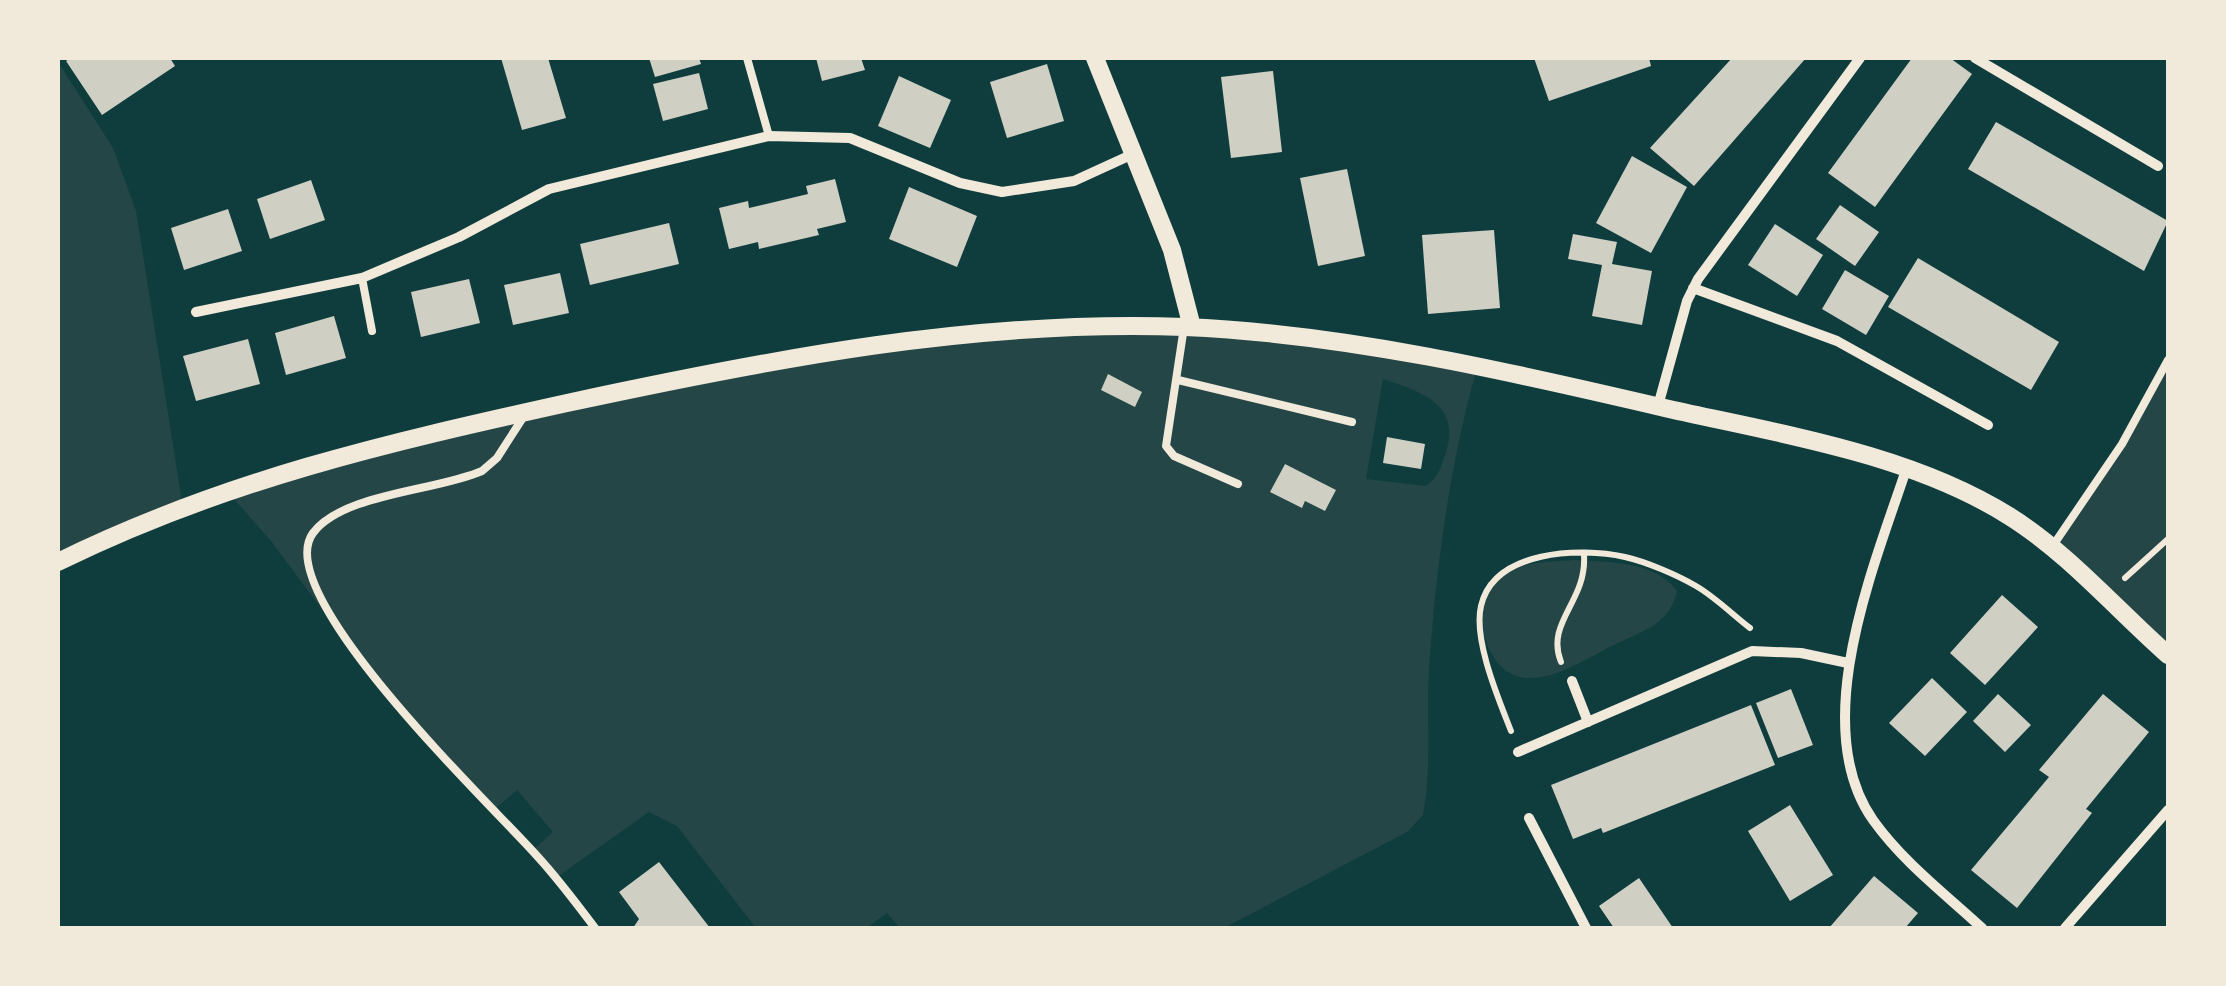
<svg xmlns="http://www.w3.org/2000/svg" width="2226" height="986" font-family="'Asap Condensed',sans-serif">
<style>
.green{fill:#244646;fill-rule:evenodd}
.building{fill:#cfcfc3}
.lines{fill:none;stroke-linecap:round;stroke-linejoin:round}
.path{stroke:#f1e9da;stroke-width:6}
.service{stroke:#f1e9da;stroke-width:8}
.minor{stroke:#f1e9da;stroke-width:10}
.tertiary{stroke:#f1e9da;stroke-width:18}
</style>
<rect width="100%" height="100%" fill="#0f3d3e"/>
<!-- green -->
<path class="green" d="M58 62 113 148 136 211 182 502 58 560Z
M1128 327 1309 345 1476 372C1449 468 1436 569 1429 669 1426 716 1432 768 1423 815L1407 832 1224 928H900L887 913 866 928H756L677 826 649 812 557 877 533 850 553 832 517 790 495 809 368 671 271 541 234 499 298 469 855 350ZM1108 375 1142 392 1136 406 1101 390ZM1383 379C1422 392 1461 404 1446 452 1441 467 1439 477 1426 486L1366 479ZM1284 464 1336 490 1325 511 1305 501 1302 508 1271 492Z
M2168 364V653L2052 549Z
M1574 560C1608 562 1656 561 1677 591 1670 623 1646 630 1618 643 1590 656 1557 680 1526 678 1483 675 1466 600 1500 576 1521 561 1550 562 1574 560Z"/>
<!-- building -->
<path class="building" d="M71 58H170L175 66 102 115 66 61Z
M501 58H548L566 118 522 130Z
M649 58H699L701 64 655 77Z
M816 58H861L865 70 822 81Z
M1534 58H1649L1651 66 1549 101Z
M1732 58H1806L1694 186 1650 148Z
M1912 58H1950L1972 74 1875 207 1828 173Z
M1047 64 1064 121 1007 138 990 82Z
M1273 71 1282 152 1231 158 1221 77Z
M699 73 708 109 663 121 653 84Z
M899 76 951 100 930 148 878 126Z
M1996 122 2168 221 2144 271 1968 169Z
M1632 156 1687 187 1651 253 1596 223Z
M1347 169 1365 256 1318 266 1300 178Z
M835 179 846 222 817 229 819 235 759 249 758 242 729 249 719 208 748 201 749 208 808 194 806 186Z
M311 180 325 220 270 239 257 199Z
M909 187 977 216 957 267 889 239Z
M1840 205 1879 232 1855 266 1816 239Z
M228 209 242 251 184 270 171 228Z
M669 223 679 264 590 285 580 244Z
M1775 224 1823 255 1797 296 1748 265Z
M1494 230 1500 308 1428 314 1422 235Z
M1573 234 1617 242 1612 264 1652 271 1642 325 1592 316 1602 265 1568 259Z
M1918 258 2059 342 2031 390 1888 307Z
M1845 270 1889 296 1866 335 1822 309Z
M560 273 569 313 513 325 504 285Z
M469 279 480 323 421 337 411 292Z
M334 316 346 358 286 375 275 333Z
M248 339 260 384 196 401 183 356Z
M1108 374 1142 392 1135 407 1101 390Z
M1387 437 1425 444 1421 469 1383 463Z
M1285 464 1336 490 1325 511 1305 501 1302 508 1270 492Z
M2002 595 2038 627 1985 685 1950 653Z
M1932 678 1967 712 1925 756 1889 723Z
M1791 689 1813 745 1778 758 1756 703Z
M1998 694 2031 725 2005 752 1973 721Z
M2103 694 2149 732 2086 809 2092 813 2017 908 1971 870 2049 777 2039 770Z
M1751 705 1775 765 1603 833 1601 828 1573 839 1551 785Z
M1790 805 1833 875 1790 901 1748 831Z
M659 862 710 928H633L639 919 619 892Z
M1874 876 1918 913 1905 928H1829Z
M1639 878 1673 928H1614L1599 906Z"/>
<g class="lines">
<!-- path -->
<path class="path" d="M2125 578 2168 539
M1561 662C1545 622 1587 602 1584 555
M1511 731C1499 700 1473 640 1481 606 1494 550 1580 547 1625 557 1647 562 1677 575 1696 586 1715 597 1733 615 1750 628"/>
<!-- service -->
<path class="service" d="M747 58 769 136
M362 278 372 331
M1184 327 1166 446 1174 456 1238 484
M1178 380 1352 422
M524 416 497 458 482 471C437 491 343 493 313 533 268 594 496 809 538 857 559 880 577 904 595 928
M2052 547 2122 444 2168 360"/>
<!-- minor -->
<path class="minor" d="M1975 58 2158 166
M1693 288 1837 341 1988 425
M196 312 362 278 459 237 549 189 769 136 850 138 960 183 1002 192 1074 181 1133 154
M1658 406 1687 301 1698 279 1860 58
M1906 470C1874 566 1807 726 1873 820 1903 862 1944 893 1982 928
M1572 681 1588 722
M1518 752 1752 651 1801 653 1848 663
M1529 818 1586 928
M2065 928 2168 810"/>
<!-- tertiary -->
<path class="tertiary" d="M1095 58 1172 250 1192 327
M58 562C225 480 386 443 567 403 771 359 976 319 1185 327 1348 334 1511 372 1669 409 1781 434 1910 454 2009 516 2067 552 2117 610 2168 655"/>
</g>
<!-- border -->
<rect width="2226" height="986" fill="none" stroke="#f1e9da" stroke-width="120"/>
</svg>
